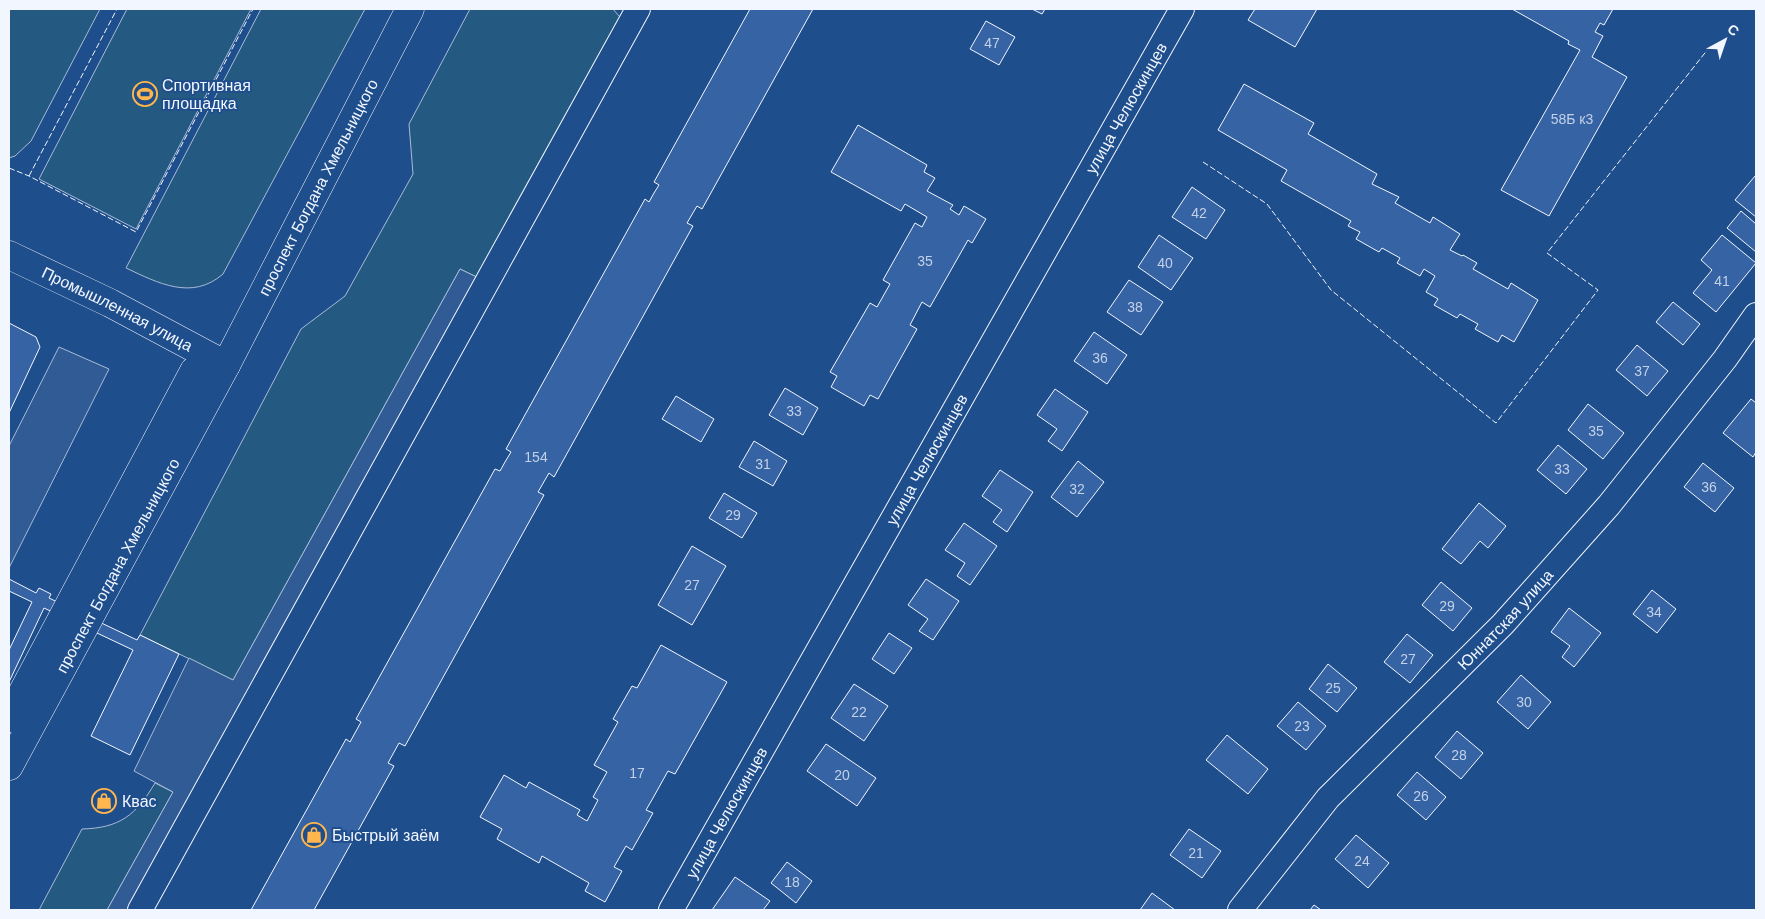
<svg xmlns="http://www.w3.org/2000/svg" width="1765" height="919" font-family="Arial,sans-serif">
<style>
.green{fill:#245a82;stroke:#a8bbd7}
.parking{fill:#305b95;stroke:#a8bbd7}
.building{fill:#3563a3;stroke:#f2f6ff}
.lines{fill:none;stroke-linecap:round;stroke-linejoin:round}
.street-casing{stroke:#f2f6ff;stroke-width:26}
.secondary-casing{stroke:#f2f6ff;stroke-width:29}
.primary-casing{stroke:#f2f6ff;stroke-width:29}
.street{stroke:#1f4e8c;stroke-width:24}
.secondary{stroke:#1f4e8c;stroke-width:28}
.primary{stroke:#1f4e8c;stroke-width:28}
.fence{stroke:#f2f6ff;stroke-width:1;stroke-dasharray:6 2.5;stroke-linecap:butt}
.labels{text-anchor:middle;stroke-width:4;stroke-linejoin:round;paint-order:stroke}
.number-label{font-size:14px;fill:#c3d1e8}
.poi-label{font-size:16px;fill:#f2f6ff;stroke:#1f4e8c;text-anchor:start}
.street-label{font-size:16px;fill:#f2f6ff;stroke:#1f4e8c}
</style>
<rect width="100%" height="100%" fill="#1f4e8c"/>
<!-- green -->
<path class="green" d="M9 9H100L31 141 15 156 9 158Z
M127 9H251L136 229 39 179Z
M261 9H365L223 274C192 301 158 283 126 268Z
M470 9H613L625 23 481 279 460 269 233 680 140 635 301 329 345 296 413 174 409 124Z
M155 783 173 792 107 910H39L82 829C120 828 136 815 155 783Z"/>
<!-- parking -->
<path class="parking" d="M460 269 487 282 140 910H107L173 792 134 771 189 658 233 680Z
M59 347 109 369 9 568V446Z"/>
<!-- building -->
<path class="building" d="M750 9H813L702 209 697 206 687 223 693 226 554 477 549 473 538 492 544 495 405 746 399 743 388 763 394 766 314 910H251L346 739 350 742 361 722 356 719 495 469 500 471 505 462 511 452 506 449 645 199 649 202 654 193 659 185 654 182Z
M1032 9H1045L1042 14Z
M1255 9H1317L1295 47 1248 20Z
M1512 9H1613L1604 25 1600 23 1595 32 1603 36 1592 57 1627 77 1549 216 1501 190 1580 50 1568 44 1569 41Z
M986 21 1015 37 999 65 970 49Z
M1244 84 1314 123 1308 134 1377 174 1372 184 1399 197 1395 203 1430 223 1433 217 1460 234 1450 250 1462 256 1463 255 1477 263 1473 269 1508 289 1511 283 1538 300 1514 342 1502 335 1498 342 1475 329 1478 324 1460 314 1457 318 1434 305 1438 299 1426 292 1435 276 1424 269 1420 276 1397 263 1400 258 1382 248 1379 252 1356 239 1360 232 1348 226 1351 221 1281 181 1287 170 1218 130Z
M858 125 927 165 924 172 935 178 927 191 953 205 950 209 959 215 964 206 986 219 972 243 968 240 930 307 922 302 910 325 917 329 878 399 870 395 864 406 831 387 837 376 830 372 870 303 877 307 890 284 883 280 915 223 922 227 927 217 905 204 901 211 831 172Z
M1755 176 1756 177V217L1735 200Z
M1192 187 1225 210 1206 239 1172 217Z
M1741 211 1756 224V252L1727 228Z
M1159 235 1193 258 1171 290 1138 267Z
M1722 235 1756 263 1716 312 1693 293 1712 270 1701 260Z
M1129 280 1163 302 1141 335 1107 312Z
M1673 302 1700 324 1683 345 1656 322Z
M9 323 36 337 40 347 9 413Z
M1094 332 1127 355 1107 384 1074 361Z
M1637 345 1668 371 1647 396 1616 370Z
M785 388 818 408 803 435 769 415Z
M1055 389 1088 412 1062 451 1048 441 1057 429 1037 415Z
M676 396 714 419 701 442 662 419Z
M1751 399 1756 403V452L1753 457 1723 433Z
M1588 404 1624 433 1603 459 1568 430Z
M754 441 787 461 773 486 739 467Z
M1558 445 1587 469 1566 494 1537 470Z
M1078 461 1104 482 1077 517 1051 497Z
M1703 463 1734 488 1715 512 1684 487Z
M1000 470 1033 492 1007 532 993 522 1002 510 982 496Z
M724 493 757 513 742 538 709 518Z
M1479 503 1506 526 1488 548 1480 541 1461 564 1442 549Z
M964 523 997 546 970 585 957 576 965 563 945 550Z
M692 546 726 566 692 625 658 605Z
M9 579 36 593 39 588 51 594 49 598 137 640 140 635 179 654 130 755 91 736 133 650 44 608 9 682V650L32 602 9 591Z
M926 579 959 601 933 640 919 631 928 619 908 605Z
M1441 582 1472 608 1453 631 1422 605Z
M1652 590 1676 609 1657 633 1633 614Z
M1569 608 1601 633 1574 667 1562 657 1570 646 1551 632Z
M889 633 912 648 894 674 872 659Z
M1407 634 1433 655 1410 683 1384 662Z
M661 645 727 682 675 774 668 771 653 798 646 810 653 813 632 850 626 846 614 867 622 871 605 902 585 891 589 883 542 856 539 863 497 839 502 829 480 817 504 775 526 788 529 782 580 810 577 815 587 821 598 800 593 797 607 772 594 765 618 722 613 719 632 686 637 688Z
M1328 664 1357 688 1337 712 1309 689Z
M1521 675 1551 702 1528 729 1497 702Z
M854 684 888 706 864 741 831 718Z
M1298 702 1326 726 1306 750 1277 726Z
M1457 731 1483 753 1461 779 1435 757Z
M1227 735 1268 769 1248 794 1206 760Z
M826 744 876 778 857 806 807 771Z
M1417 772 1446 797 1426 820 1397 795Z
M1189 829 1221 851 1202 878 1170 855Z
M1356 835 1389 863 1368 888 1335 859Z
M787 862 812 881 796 903 771 883Z
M735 877 770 901 763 910H712Z
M1152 893 1175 910H1140Z
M1314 905 1321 910H1310Z"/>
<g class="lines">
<defs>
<g id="street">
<path d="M140 910 638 9"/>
<path id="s1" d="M671 910 1182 9"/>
<path id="s2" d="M1240 910 1328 798 1503 624 1609 505 1725 359 1756 315"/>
</g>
<g id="secondary">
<path id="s3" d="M9 255 110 303 226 365"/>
</g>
<g id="primary">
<path d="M9 718 194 371 226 365"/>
<path id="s4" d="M9 766 226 365 410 9"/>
</g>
</defs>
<!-- street casing -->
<use href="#street" class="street-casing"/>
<!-- secondary casing -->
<use href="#secondary" class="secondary-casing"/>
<!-- primary casing -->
<use href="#primary" class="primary-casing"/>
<!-- street -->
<use href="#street" class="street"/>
<!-- secondary -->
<use href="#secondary" class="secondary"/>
<!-- primary -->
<use href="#primary" class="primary"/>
<!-- fence -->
<path class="fence" d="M1203 162 1267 204 1331 290 1496 423 1598 290 1547 253 1712 44
M9 168 29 176 136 232 253 9
M29 176 117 9"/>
</g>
<!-- icons -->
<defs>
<symbol id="stadium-ring" viewBox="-11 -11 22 22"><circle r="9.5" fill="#1f4e8c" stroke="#ffb74d" stroke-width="1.5"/><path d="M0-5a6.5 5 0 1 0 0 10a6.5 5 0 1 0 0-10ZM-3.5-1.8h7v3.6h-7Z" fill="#ffb74d"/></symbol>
<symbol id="shop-ring" viewBox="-11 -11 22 22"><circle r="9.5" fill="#1f4e8c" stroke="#ffb74d" stroke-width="1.5"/><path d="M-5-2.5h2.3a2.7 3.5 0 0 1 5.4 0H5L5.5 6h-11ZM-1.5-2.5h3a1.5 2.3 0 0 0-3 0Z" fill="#ffb74d"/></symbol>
</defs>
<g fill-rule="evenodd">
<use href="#stadium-ring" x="131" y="80" width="28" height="28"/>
<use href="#shop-ring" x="90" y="787" width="28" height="28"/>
<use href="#shop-ring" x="300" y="821" width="28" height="28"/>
</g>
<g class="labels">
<!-- number labels -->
<g class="number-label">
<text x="992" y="48">47</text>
<text x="1572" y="124">58Б к3</text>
<text x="1199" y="218">42</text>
<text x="925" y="266">35</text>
<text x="1165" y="268">40</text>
<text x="1722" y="286">41</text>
<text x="1135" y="312">38</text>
<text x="1100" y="363">36</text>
<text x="1642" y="376">37</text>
<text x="794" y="416">33</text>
<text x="1596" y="436">35</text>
<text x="536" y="462">154</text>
<text x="763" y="469">31</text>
<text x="1562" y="474">33</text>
<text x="1709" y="492">36</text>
<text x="1077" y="494">32</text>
<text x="733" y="520">29</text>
<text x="692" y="590">27</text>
<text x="1447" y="611">29</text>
<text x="1654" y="617">34</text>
<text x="1408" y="664">27</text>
<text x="1333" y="693">25</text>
<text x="1524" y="707">30</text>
<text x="859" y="717">22</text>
<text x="1302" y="731">23</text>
<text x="1459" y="760">28</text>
<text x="637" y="778">17</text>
<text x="842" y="780">20</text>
<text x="1421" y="801">26</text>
<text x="1196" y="858">21</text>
<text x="1362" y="866">24</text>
<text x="792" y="887">18</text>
</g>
<!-- poi labels -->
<g class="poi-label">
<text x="162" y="91">Спортивная<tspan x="162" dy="18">площадка</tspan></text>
<text x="122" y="807">Квас</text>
<text x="332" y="841">Быстрый заём</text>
</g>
<!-- street labels -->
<g class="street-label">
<text dy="6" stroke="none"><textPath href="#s1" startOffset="922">улица Челюскинцев</textPath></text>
<text dy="6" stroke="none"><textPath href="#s4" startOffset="656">проспект Богдана Хмельницкого</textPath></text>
<text dy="6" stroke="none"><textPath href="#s3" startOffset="121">Промышленная улица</textPath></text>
<text dy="6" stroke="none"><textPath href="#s1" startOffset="518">улица Челюскинцев</textPath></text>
<text dy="6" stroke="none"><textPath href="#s4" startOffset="228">проспект Богдана Хмельницкого</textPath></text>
<text dy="6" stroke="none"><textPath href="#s2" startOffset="394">Юннатская улица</textPath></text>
<text dy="6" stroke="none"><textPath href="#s1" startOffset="112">улица Челюскинцев</textPath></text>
</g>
</g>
<!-- border -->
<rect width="1765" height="919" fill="none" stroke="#f2f6ff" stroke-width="20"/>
<!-- north arrow -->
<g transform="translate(1725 40) rotate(40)" stroke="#1f4e8c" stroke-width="4" paint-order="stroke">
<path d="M0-4L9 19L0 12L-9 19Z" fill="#f2f6ff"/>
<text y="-8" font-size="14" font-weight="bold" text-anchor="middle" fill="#f2f6ff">С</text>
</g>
</svg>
